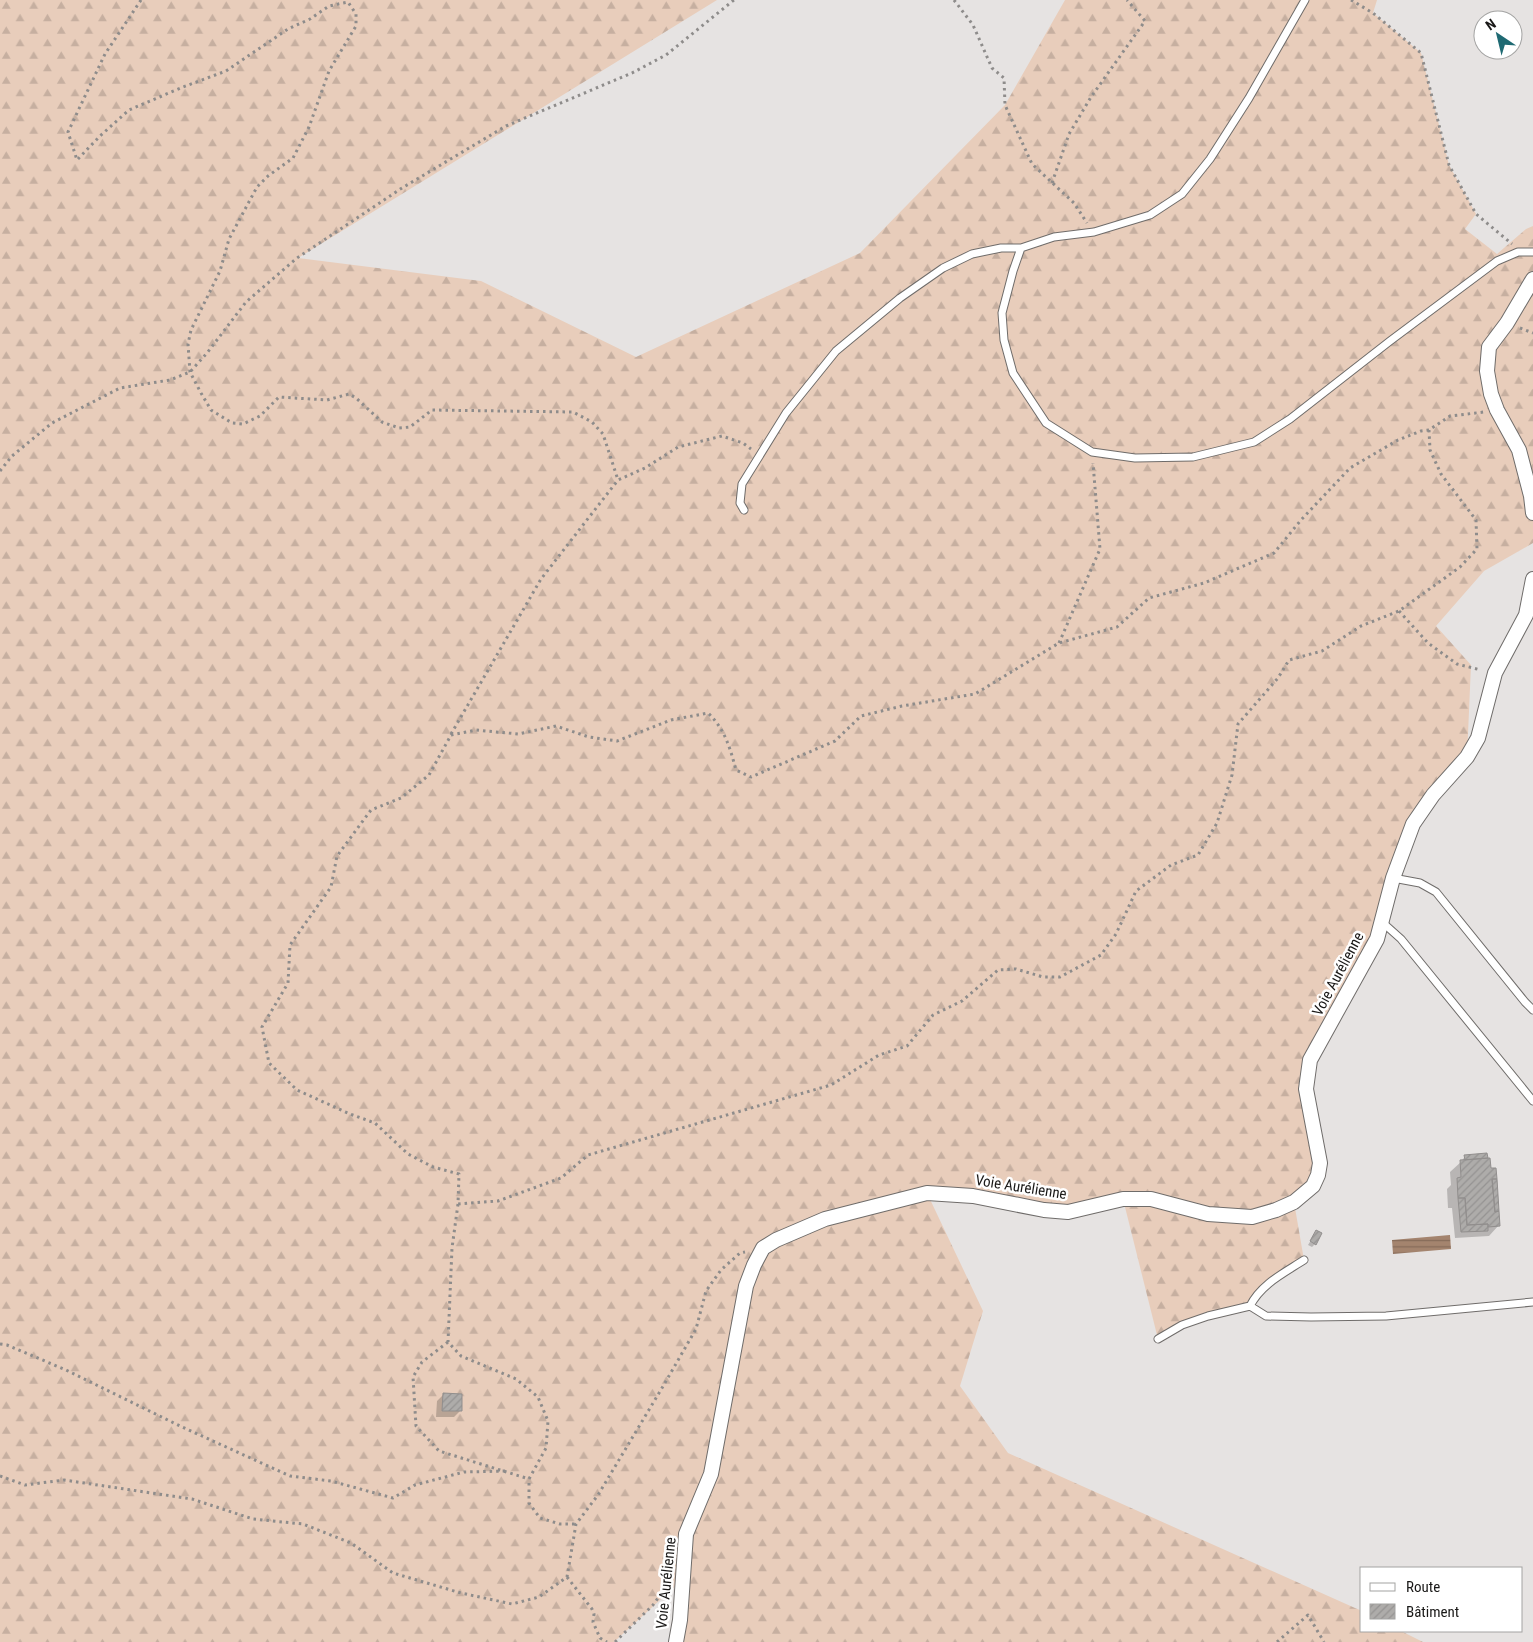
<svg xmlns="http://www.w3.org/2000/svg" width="1533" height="1642" font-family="'Roboto Condensed',sans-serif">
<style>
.forest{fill:url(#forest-firs)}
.water{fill:url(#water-rules)}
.shadow{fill:#0003}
.building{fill:url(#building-hatch);stroke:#918e8d}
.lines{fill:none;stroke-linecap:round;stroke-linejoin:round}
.lane-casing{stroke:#6f6c6a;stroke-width:9}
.street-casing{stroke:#6f6c6a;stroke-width:16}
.path{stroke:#8e8c8b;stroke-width:3;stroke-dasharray:2.5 4;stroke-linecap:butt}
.lane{stroke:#fff;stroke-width:7}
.street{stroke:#fff;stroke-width:14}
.labels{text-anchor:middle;stroke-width:5;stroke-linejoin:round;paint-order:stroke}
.street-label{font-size:15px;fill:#191817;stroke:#fff}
</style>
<defs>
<pattern id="forest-firs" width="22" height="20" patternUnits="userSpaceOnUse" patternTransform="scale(1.25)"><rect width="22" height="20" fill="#e8cdbb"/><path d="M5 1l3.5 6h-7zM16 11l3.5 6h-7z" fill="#c6afa0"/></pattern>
<pattern id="water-rules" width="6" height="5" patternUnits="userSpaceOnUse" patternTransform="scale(1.25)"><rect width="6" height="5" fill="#a4846e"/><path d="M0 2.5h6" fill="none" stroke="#856b59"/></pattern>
<pattern id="building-hatch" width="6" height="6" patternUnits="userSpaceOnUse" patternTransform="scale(1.25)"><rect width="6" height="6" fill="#aeacaa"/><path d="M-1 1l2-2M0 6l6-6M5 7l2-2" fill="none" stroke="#959392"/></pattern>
</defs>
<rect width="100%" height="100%" fill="#e6e3e2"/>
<!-- forest -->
<path class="forest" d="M0 0H717L298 258 481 281 636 357 860 253 1005 105 1065 0H1377L1373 13 1421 53 1449 165 1476 214 1465 229 1497 254 1526 229 1533 226V543L1484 571 1436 626 1471 665 1467 757 1413 824 1382 922 1310 1060 1320 1163 1294 1202 1304 1260 1272 1280 1250 1306 1208 1316 1158 1339 1123 1199 1068 1212 927 1193 983 1311 960 1386 1008 1453 1355 1608 1362 1611V1631H1401L1423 1642H674L683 1579 614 1642H0Z"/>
<!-- water -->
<path class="water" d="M1450 1235 1451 1249 1393 1254 1392 1240Z"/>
<!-- shadow -->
<path class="shadow" d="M1465 1156 1487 1157 1485 1160 1499 1225 1489 1236 1455 1238 1452 1208H1448L1447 1189 1451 1185 1450 1172 1462 1161Z
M1316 1232 1315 1244 1312 1247 1308 1245Z
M443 1395 460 1411 454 1417H436L437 1401Z"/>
<!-- building -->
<path class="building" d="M1487 1153 1488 1158 1465 1160 1464 1155Z
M1490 1158 1491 1168H1496L1497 1179H1492L1495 1212 1499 1211 1500 1226 1488 1227V1224L1467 1225 1465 1198H1458L1457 1178 1461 1177 1460 1160Z
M1492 1179H1497L1499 1211 1495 1212Z
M1458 1198H1465L1467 1225 1488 1224V1231L1461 1232Z
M1316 1230 1322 1233 1316 1245 1310 1241Z
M443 1393 462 1394V1411H442Z"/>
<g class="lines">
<defs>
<path id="lane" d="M1021 248 1013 271 1002 313 1004 340 1013 373 1046 423 1092 452 1135 458 1193 457 1254 442 1290 419 1390 341 1497 261 1518 252H1533
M744 510 740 503 742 484 786 413 836 351 900 298 943 268 972 254 1001 248H1021L1054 237 1094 232 1150 215 1182 194 1210 159 1249 98 1305 0
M1393 878 1420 883 1436 892 1525 1002 1533 1010
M1382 922 1401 939 1533 1101
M1304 1260C1284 1273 1261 1284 1250 1306L1266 1316 1311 1317 1386 1316 1533 1302
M1158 1339 1182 1325 1208 1316 1250 1306"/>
<path id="street" d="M1533 279 1507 323 1489 347 1487 371 1491 394 1497 410 1519 450 1531 496 1533 513
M676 1642 680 1620 686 1534 711 1474 746 1286 754 1265 763 1248 776 1240 825 1219 927 1193 973 1196 1044 1210 1068 1212 1123 1199H1151L1208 1214 1252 1217 1276 1210 1294 1202 1313 1186 1318 1175 1320 1163 1306 1089 1310 1060 1377 939 1393 878 1413 824 1433 795 1467 757 1478 738 1495 673 1526 615 1533 579"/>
</defs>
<!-- lane casing -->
<use href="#lane" class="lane-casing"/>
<!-- street casing -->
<use href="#street" class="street-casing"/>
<!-- path -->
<path class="path" d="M141 0 105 54 68 132 77 160 100 136 129 110 183 87 226 71 288 29 310 19 329 6 348 2 356 14V26L329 71 309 127 293 158 268 176 257 187 229 239 220 271 191 330 188 344 190 372 201 393 211 410 232 423 243 424 260 416 279 397 327 400 349 394 356 398 382 422 399 428 410 427 432 410 573 412 592 422 603 434 618 480 645 468 678 447 722 436 743 443 751 449
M954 0 973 25 992 68 1004 78 1005 105 1032 164 1074 203 1087 223
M1351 0 1373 13 1421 53 1449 165 1476 214 1512 244
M1052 183 1069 134 1091 97 1145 21 1127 0
M1520 328 1533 333
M1429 430 1421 431 1398 440 1350 468 1301 520 1274 553 1204 583 1149 598 1117 627 1059 643 975 694 902 706 861 716 835 741 751 777 736 770C730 748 725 729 708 713L671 720 617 741 589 737 556 726 518 734 476 730 451 735 429 775 401 798 371 810 337 856 331 887 290 945 288 983 262 1027 269 1063 297 1090 350 1114 375 1123 408 1154 433 1167 459 1174 458 1204 498 1201 561 1178 588 1155 831 1085 879 1055 907 1046 933 1015 962 1001 998 970 1016 969 1043 977H1060L1101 955 1116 934 1136 891 1171 865 1198 855 1217 823 1232 775 1238 724 1278 678 1289 660 1322 651 1361 626 1399 611 1460 567 1477 549 1476 520 1441 474 1430 450 1429 430 1450 416 1484 412
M0 471 12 456 52 423 120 388 170 380 190 372 207 353 246 302 297 258 402 188 506 126 632 73 666 55 734 0
M1399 611 1428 643 1457 664 1481 670
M1059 643 1100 549 1093 463
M451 734 541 579 618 480
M458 1204 452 1248 448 1342 461 1356 516 1379 538 1397 548 1421 546 1448 529 1479V1503L540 1518 560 1524H576
M448 1342 422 1362 413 1377 416 1426 439 1451 529 1479
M0 1344 7 1345 66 1370 180 1426 290 1476 331 1481 393 1498 415 1485 464 1472 506 1471
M0 1476 25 1485 64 1480 192 1499 253 1519 303 1524 351 1543 393 1573 461 1593 512 1604 539 1597 567 1577 576 1524 598 1495 662 1388 696 1329 706 1291 721 1270 740 1253 745 1252
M567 1577 592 1609 594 1614 593 1622 600 1638 607 1642
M615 1642 653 1605 668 1584
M1277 1642 1308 1615 1324 1642"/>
<!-- lane -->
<use href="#lane" class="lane"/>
<!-- street -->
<use href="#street" class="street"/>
</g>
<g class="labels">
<!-- street labels -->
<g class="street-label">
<text transform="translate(1338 974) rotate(-62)" y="5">Voie Aurélienne</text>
<text transform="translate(1021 1187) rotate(9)" y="5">Voie Aurélienne</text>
<text transform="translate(666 1583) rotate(-84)" y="5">Voie Aurélienne</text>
</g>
</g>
<!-- legend -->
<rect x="1360" y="1567" width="162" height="65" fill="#ffffff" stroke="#a3a3a2"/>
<rect x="1370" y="1583" width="25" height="8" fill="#ffffff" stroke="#a3a3a2"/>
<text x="1406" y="1592" font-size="15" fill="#191817">Route</text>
<rect x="1370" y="1604" width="25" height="15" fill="url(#building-hatch)" stroke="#a3a3a2"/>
<text x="1406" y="1617" font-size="15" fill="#191817">Bâtiment</text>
<!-- north arrow -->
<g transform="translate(1498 35) rotate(325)"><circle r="24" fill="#ffffff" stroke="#a3a3a2"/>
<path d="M0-4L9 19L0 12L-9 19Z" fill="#1f6a73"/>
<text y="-8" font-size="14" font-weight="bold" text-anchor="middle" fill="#191817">N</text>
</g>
</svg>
